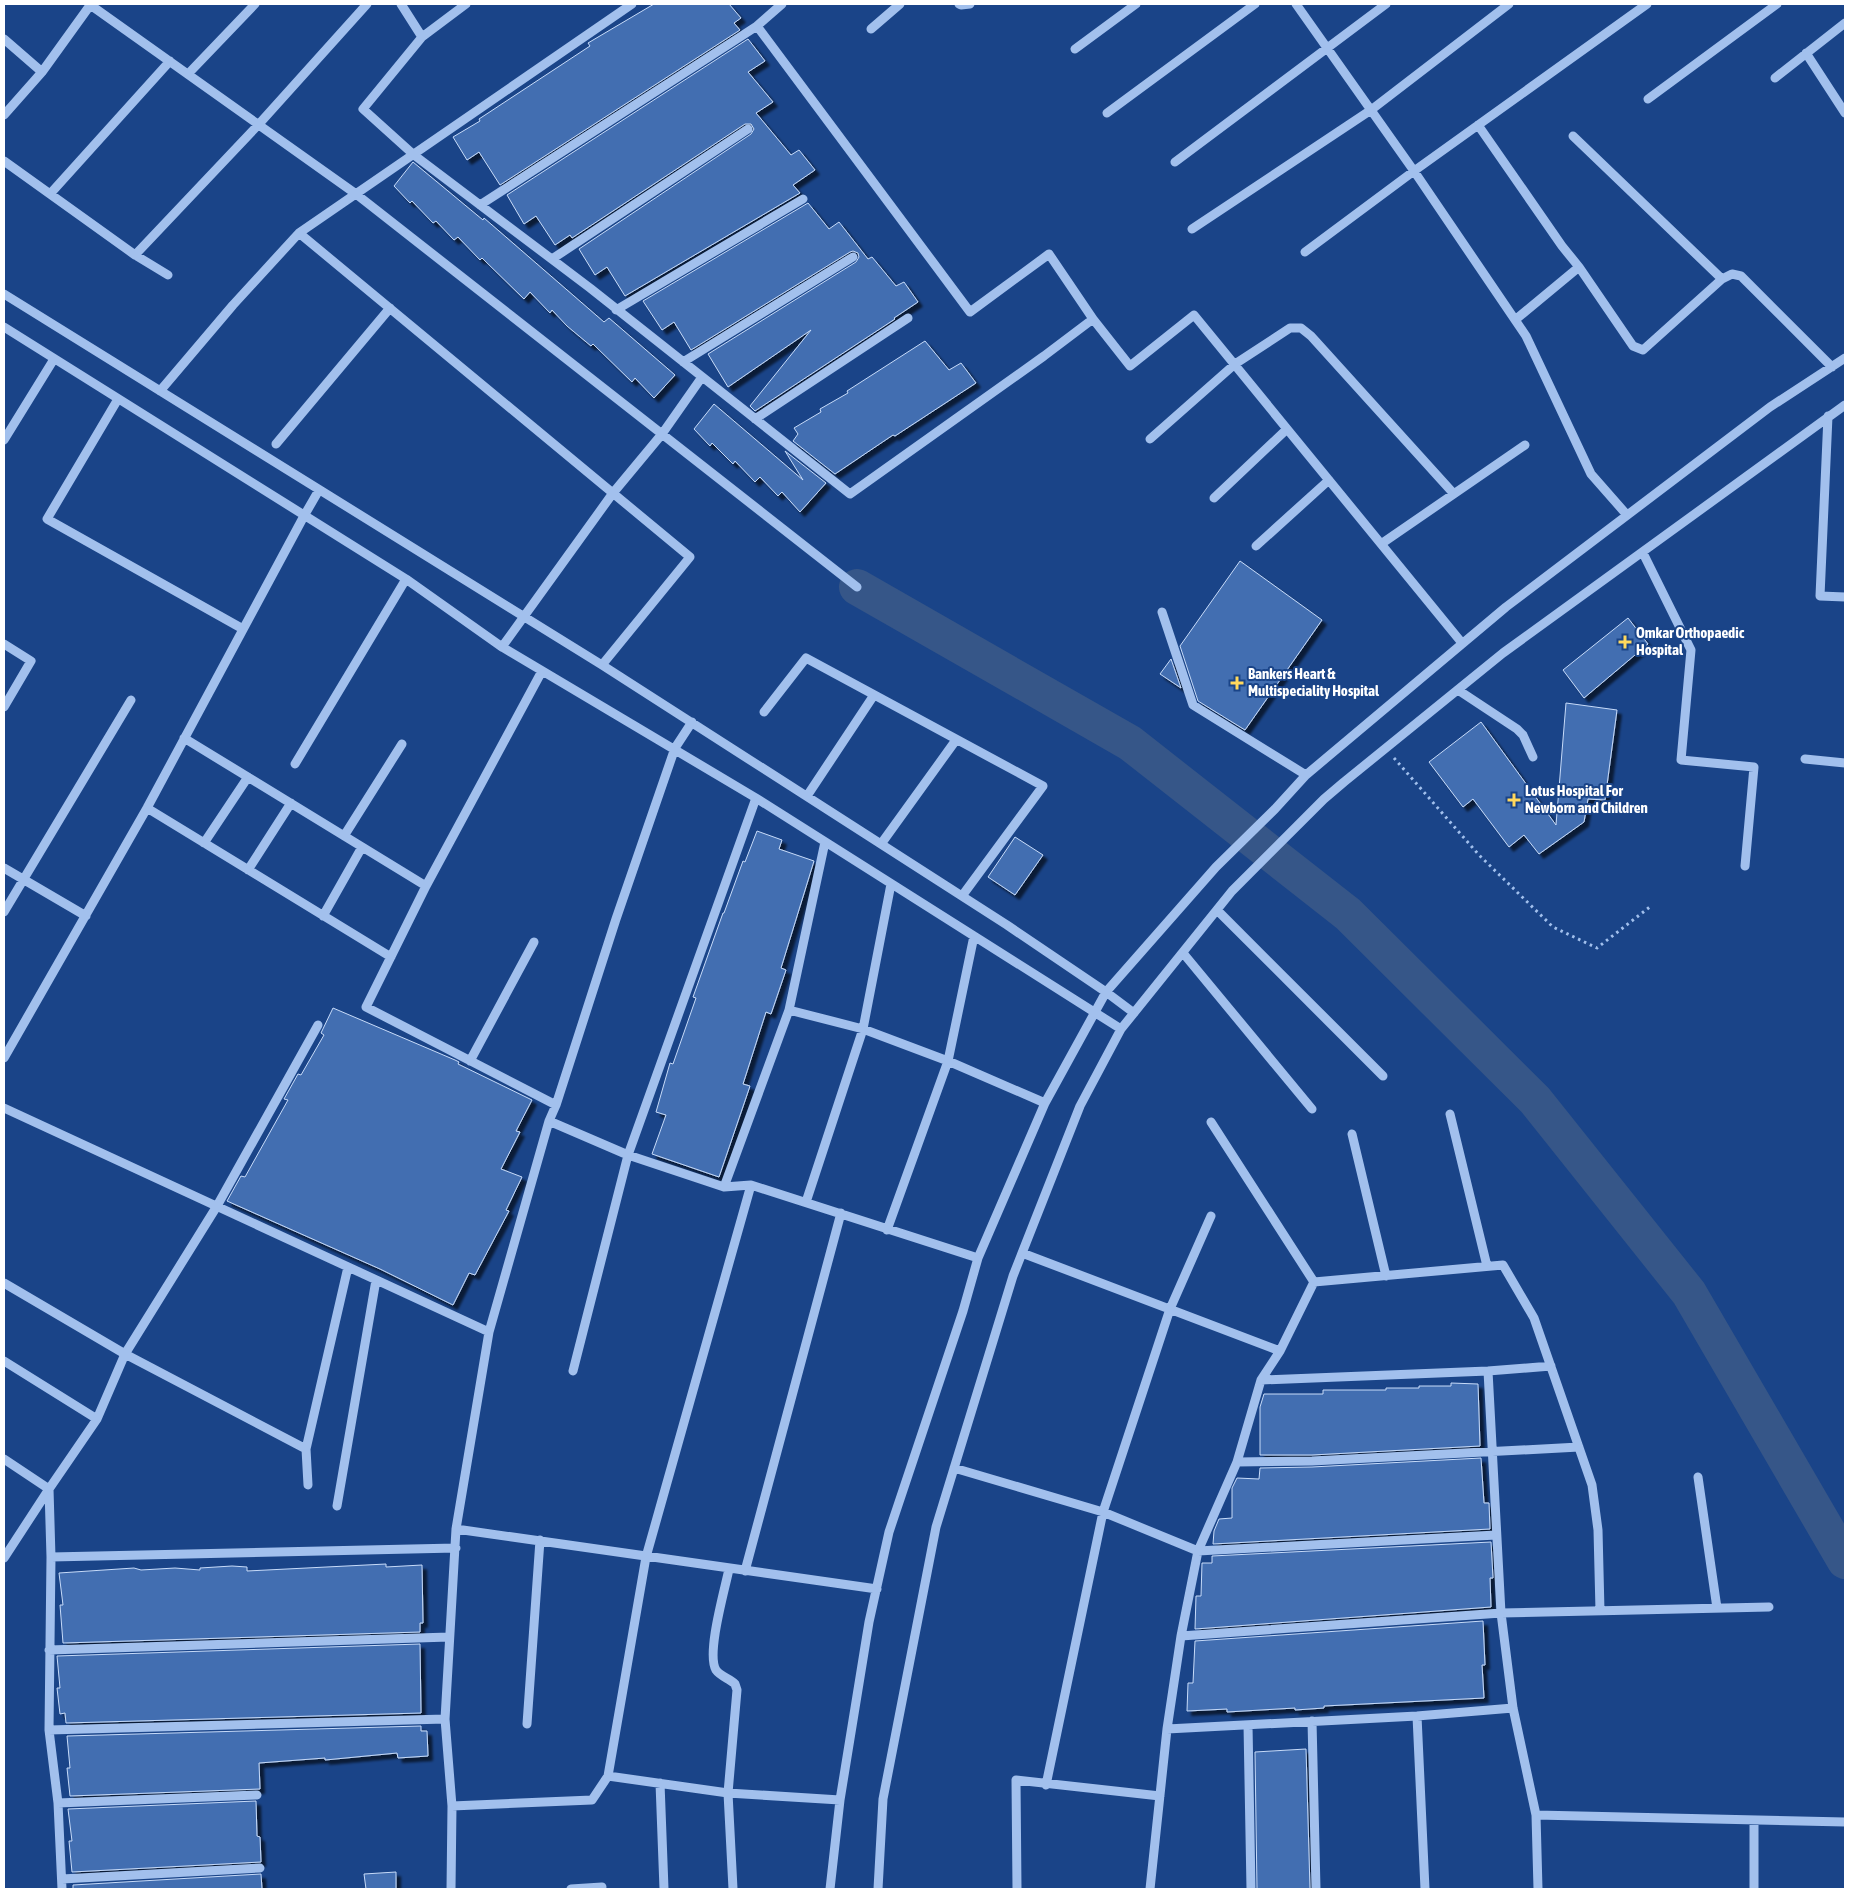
<svg xmlns="http://www.w3.org/2000/svg" width="1849" height="1893" font-family="'Asap Condensed',sans-serif">
<style>
.lines{fill:none;stroke-linecap:round;stroke-linejoin:round}
.river{stroke:#365688;stroke-width:36}
.building{fill:#426eb1;stroke:#c7dbf9;filter:url(#shadow)}
.path{stroke:#a2c0ed;stroke-width:3;stroke-dasharray:2.5 4;stroke-linecap:butt}
.minor{stroke:#a2c0ed;stroke-width:9}
.poi-dot{fill:#ffd85d;stroke:#1a4488;stroke-width:2}
.labels{text-anchor:middle;stroke-width:4;stroke-linejoin:round;paint-order:stroke}
.poi-label{font-size:15px;font-weight:bold;fill:#fff;stroke:#1a4488;text-anchor:start}
</style>
<defs>
<filter id="shadow"><feDropShadow dx="4.5" dy="4.5" stdDeviation="1" flood-color="#0009"/></filter>
</defs>
<rect width="100%" height="100%" fill="#1a4488"/>
<g class="lines">
<!-- river -->
<path class="river" d="M857 587 1130 743 1348 914 1535 1100 1689 1293 1845 1561"/>
</g>
<!-- building -->
<path class="building" d="M654 4H729L741 18 734 23 740 30 500 185 479 152 467 160 453 137 480 121 479 119 590 46 588 43Z
M748 39 765 61 748 72 773 102 756 113 791 155 799 150 815 170 793 185 800 193 625 296 607 267 595 275 579 249 751 134 754 129 751 124H745L572 238 570 235 555 245 536 216 524 224 507 195Z
M413 162 483 220 484 218 604 322 609 318 675 375 654 398 635 378 632 382 593 344 591 346 567 326 552 310 550 313 530 292 524 299 482 258 480 260 458 237 454 240 436 221 433 223 412 201 410 203 394 186Z
M808 203 829 229 839 222 868 259 872 257 896 286 904 282 918 302 894 318 895 319 755 411 750 406 811 330 728 387 708 354 856 262 859 257 858 253 853 251 850 252 691 350 674 322 662 330 643 301Z
M925 341 949 370 961 363 976 383 895 436 893 435 835 474 793 441 798 434 794 428 821 412 820 409 848 393 847 391Z
M714 404 803 480 785 451 826 483 800 512 782 492 778 496 760 477 755 482 735 461 733 464 712 443 710 446 694 429Z
M1240 561 1322 620 1245 730 1198 701 1180 646Z
M1628 618 1648 644 1584 698 1563 670Z
M1171 659 1181 688 1160 674Z
M1566 703 1617 710 1605 800 1588 799 1584 822 1539 854 1524 835 1509 847 1473 799 1463 807 1429 762 1481 722 1556 825Z
M757 831 782 840 779 849 814 861 781 968 786 970 771 1014 766 1012 743 1084 750 1086 719 1177 652 1154 666 1115 656 1112 670 1063 673 1064 696 998 693 997 723 913H724L743 861 745 862Z
M1015 837 1043 855 1015 895 988 877Z
M333 1008 455 1060 459 1062 458 1064 532 1100 516 1131 520 1132 501 1169 522 1177 506 1210 509 1211 475 1275 469 1273 453 1305 380 1269 227 1201 241 1176 245 1177 288 1100 284 1099 298 1074 301 1075 324 1035 321 1033Z
M1451 1383 1478 1384 1480 1446 1312 1455H1260V1407L1264 1394H1323V1390H1386V1388H1419V1386H1451Z
M1481 1458 1484 1503H1489L1490 1529 1213 1544 1214 1531 1219 1519 1232 1518V1488L1237 1478 1259 1479 1260 1468 1312 1467Z
M1491 1542 1493 1578H1490L1491 1607 1195 1629 1196 1596H1201L1202 1563H1212V1556Z
M386 1564V1567L422 1565 423 1623H420V1632L63 1643 60 1605H63L59 1573 134 1568 141 1570 175 1568 200 1570V1568L232 1566 247 1567V1571Z
M1483 1621 1485 1665H1482L1484 1698 1324 1706V1708L1295 1710V1708L1227 1712V1709L1187 1711 1188 1683H1193L1195 1641Z
M420 1644 421 1713 66 1723 65 1713 60 1714 57 1688H60L57 1656Z
M421 1726V1731H427L428 1756 398 1758 397 1753 325 1760V1758L259 1763 260 1789 70 1796 67 1768H70L67 1736Z
M1306 1749 1310 1889H1257L1255 1752Z
M256 1801 257 1836 260 1837 261 1862 72 1872 69 1841H72L68 1809Z
M396 1872V1889H366L364 1874Z
M261 1874 262 1889H73V1885Z"/>
<g class="lines">
<!-- path -->
<path class="path" d="M1394 758 1479 855 1553 927 1597 948 1651 906"/>
<!-- minor -->
<path class="minor" d="M89 4 356 194 857 587
M401 4 422 37 363 109 414 155 590 288 850 494 1044 356 1093 319 1130 366 1194 315 1462 643
M959 4 961 5 970 4
M1296 4 1414 171 1526 336 1591 474 1627 515
M757 26 782 4
M871 29 900 4
M422 37 466 4
M4 39 42 72 91 4
M1075 49 1136 4
M1806 53 1845 113
M188 74 255 4
M1775 78 1845 23
M1648 99 1777 4
M1107 113 1255 4
M4 115 42 72
M1478 125 1562 246 1579 267 1515 320
M1573 136 1722 279
M4 161 135 255 259 124 367 4
M1175 162 1386 4
M50 194 170 61
M480 205 757 26 970 312 1049 254 1093 319
M1192 229 1371 110 1509 4
M299 233 690 557 602 665
M1305 252 1414 171 1647 4
M135 255 168 275
M552 259 748 129
M1579 267 1633 346 1643 350 1722 279 1732 274 1741 276 1832 367
M4 294 602 665 1007 925 1106 992 1134 1013
M616 310 803 199
M4 327 406 579 502 647 756 798 1121 1029
M683 362 853 257
M160 391 233 305 299 233 632 4
M118 399 47 519 243 629
M1828 416 1820 596 1845 597
M755 419 908 318
M1150 439 1235 364 1290 328H1301L1311 336 1454 494
M4 440 54 359
M276 444 390 308
M1214 498 1287 429
M1381 544 1525 445
M1256 546 1329 480
M1643 553 1691 650 1681 760 1754 767 1745 866
M1162 612 1193 705 1306 775
M4 644 31 661 4 707
M502 647 613 493 662 434 702 377
M542 671 426 886 366 1007 556 1105
M1458 690 1517 729 1523 735 1533 757
M764 712 806 658 1043 786 962 896
M184 738 426 886
M1805 759 1845 763
M295 764 406 579
M807 796 874 695
M147 808 391 957
M344 836 402 744
M204 843 248 777
M881 844 956 740
M4 868 86 916
M248 870 291 803
M1217 910 1383 1076
M4 912 131 700
M323 916 362 847
M1183 953 1312 1109
M789 1010 863 1029 948 1061 1045 1103
M4 1058 147 808 304 516 319 490
M470 1061 534 942
M4 1108 489 1332
M1450 1114 1487 1266
M549 1121 628 1155 724 1187 751 1185 978 1258
M1211 1122 1314 1282
M1352 1134 1386 1276
M724 1187 789 1010 825 842
M806 1202 863 1029 891 884
M887 1230 948 1061 974 936
M1022 1253 1280 1351
M4 1283 125 1354 306 1449
M4 1361 97 1419
M573 1371 628 1155 756 798
M1488 1371 1501 1613 1513 1708 1536 1815 1538 1889
M1261 1380 1488 1371 1551 1366
M4 1459 49 1489 4 1558
M1237 1462 1312 1461 1579 1447
M954 1468 1103 1512 1198 1551 1496 1535
M1698 1477 1717 1608
M308 1485 306 1449 348 1267
M337 1506 376 1280
M456 1529 877 1589
M51 1557 456 1548
M729 1569C725 1589 706 1654 716 1670 720 1676 730 1679 735 1684L737 1690 728 1793 733 1889
M745 1571 841 1213
M1181 1636 1501 1613 1769 1607
M49 1650 449 1637
M1417 1716 1425 1889
M1312 1721 1316 1889
M527 1724 540 1540
M1248 1725 1251 1889
M1167 1729 1417 1716 1513 1708
M49 1730 445 1719
M608 1776 728 1793 840 1800
M660 1783 664 1889
M1046 1785 1103 1512 1170 1309 1211 1216
M58 1803 257 1795
M452 1806 592 1800 608 1776 646 1557 751 1185
M1536 1815 1845 1822
M62 1879 260 1868
M62 1889 58 1803 49 1730 51 1557 49 1489 97 1419 125 1354 217 1206 318 1025
M451 1889 452 1806 445 1719 456 1529 489 1332 549 1121 556 1105 616 919 675 748 692 722
M571 1889 602 1887
M830 1889 840 1800 869 1622 889 1532 963 1311 978 1258 1045 1103 1106 992 1216 867 1275 809 1306 775 1506 607 1770 407 1845 358
M878 1889 883 1799 936 1527 1013 1276 1080 1106 1121 1029 1232 891 1324 799 1344 782 1503 653 1845 405
M1017 1889 1016 1780 1160 1796
M1150 1889 1167 1729 1181 1636 1198 1551 1237 1462 1261 1380 1280 1351 1314 1282 1503 1265 1534 1318 1592 1485 1598 1530 1600 1611
M1754 1889V1820"/>
</g>
<!-- markers -->
<g class="poi-dot">
<path d="M1622.5 634.5h5v5h5v5h-5v5h-5v-5h-5v-5h5z"/>
<path d="M1234.5 675.5h5v5h5v5h-5v5h-5v-5h-5v-5h5z"/>
<path d="M1511.5 792.5h5v5h5v5h-5v5h-5v-5h-5v-5h5z"/>
</g>
<g class="labels">
<!-- poi labels -->
<g class="poi-label">
<text x="1636" y="638">Omkar Orthopaedic<tspan x="1636" dy="17">Hospital</tspan></text>
<text x="1248" y="679">Bankers Heart &amp;<tspan x="1248" dy="17">Multispeciality Hospital</tspan></text>
<text x="1525" y="796">Lotus Hospital For<tspan x="1525" dy="17">Newborn and Children</tspan></text>
</g>
</g>
<!-- border -->
<rect width="1849" height="1893" fill="none" stroke="#ffffff" stroke-width="10"/>
</svg>
